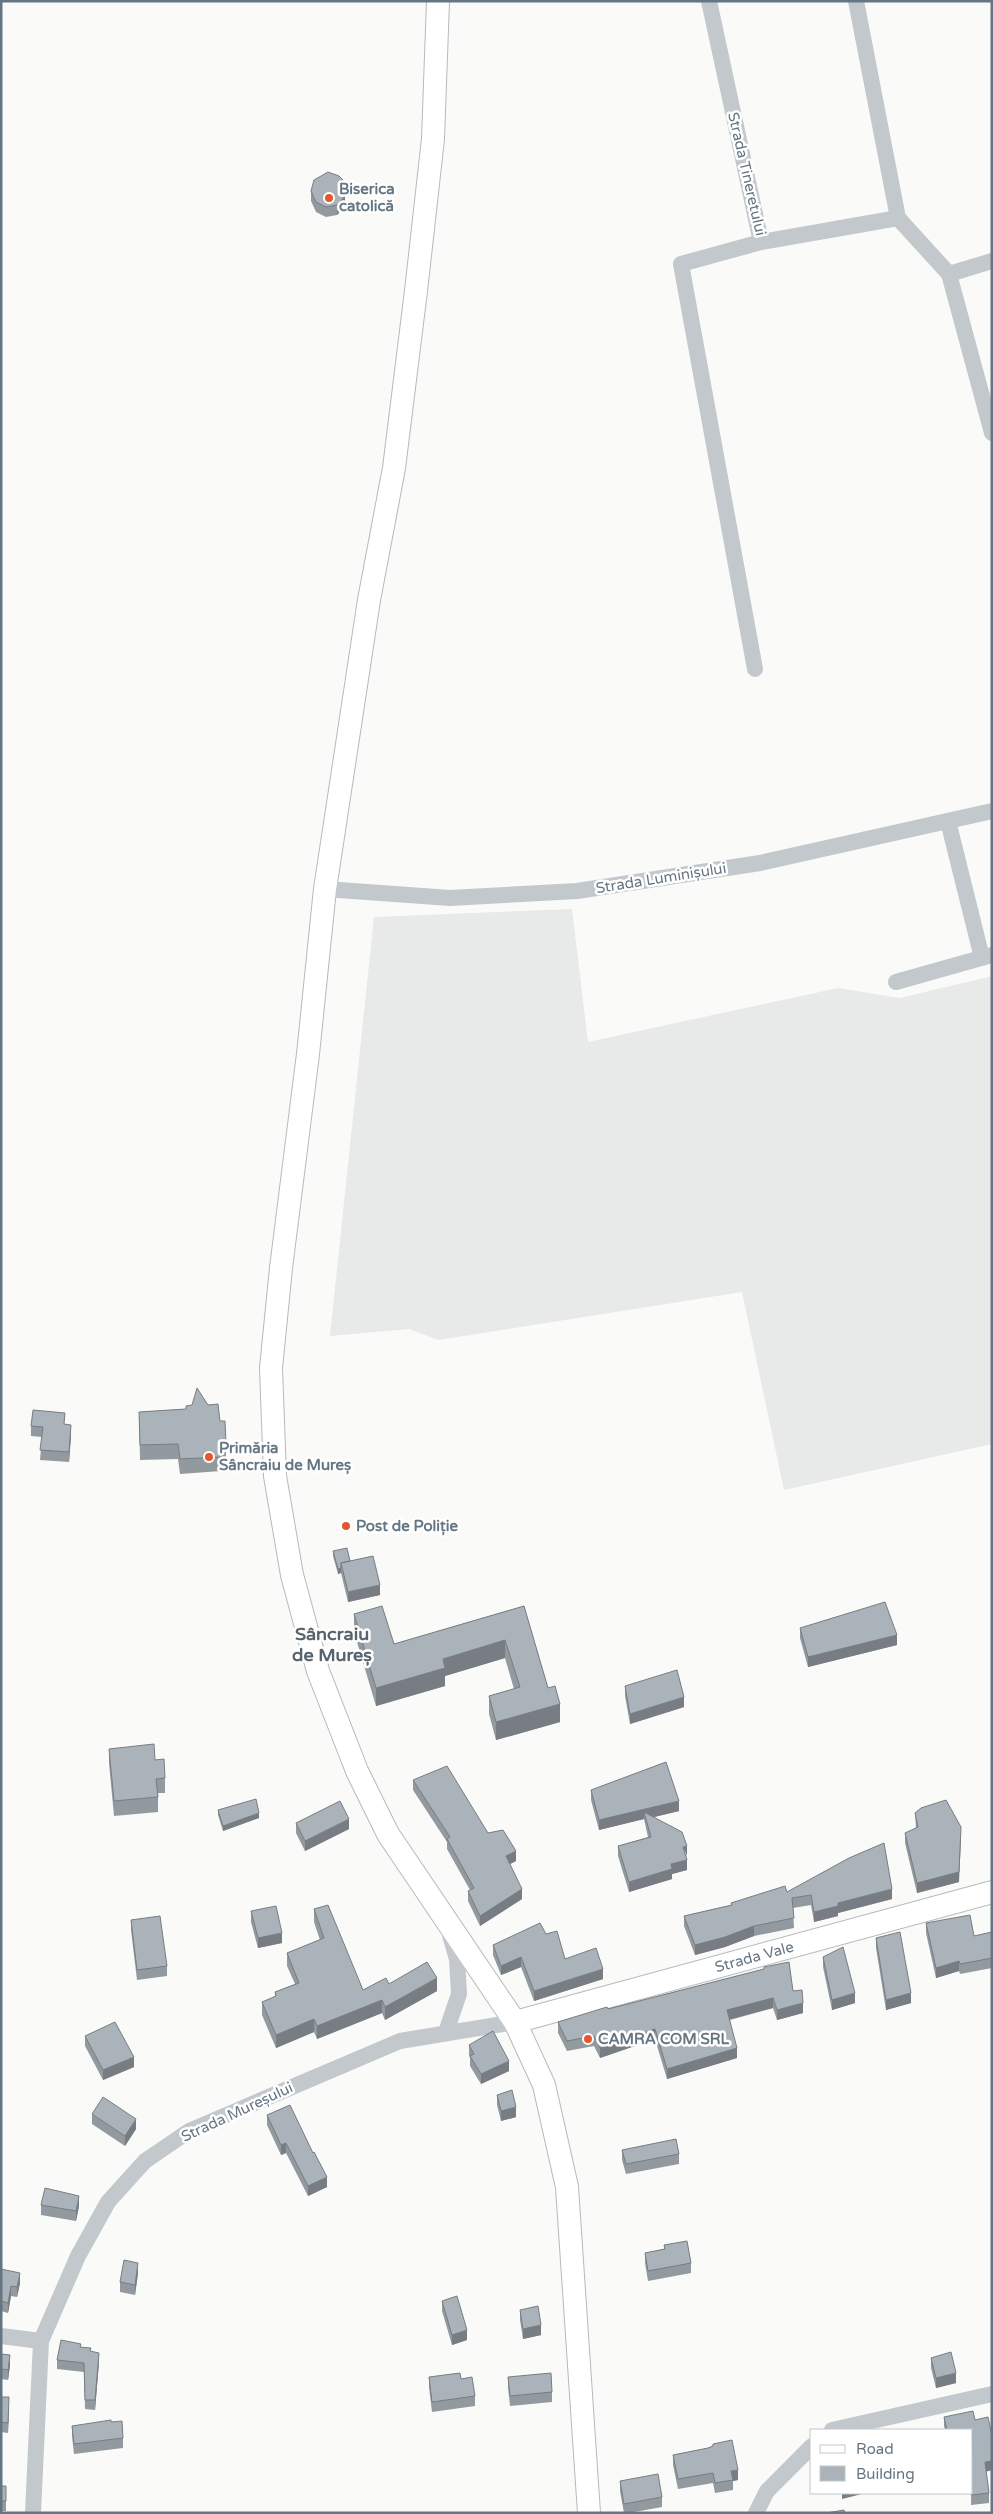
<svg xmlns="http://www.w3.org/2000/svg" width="993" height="2514" font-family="'Varela Round',sans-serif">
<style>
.built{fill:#e8e9e9}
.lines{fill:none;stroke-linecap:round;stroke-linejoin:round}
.secondary-casing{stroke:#b3babf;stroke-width:24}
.street{stroke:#c3c8cc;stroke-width:16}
.secondary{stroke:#fff;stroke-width:22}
.wall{fill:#929a9f}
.shaded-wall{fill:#777d82}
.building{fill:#aab3b9;stroke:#777d82}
.poi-dot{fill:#e4572e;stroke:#fff;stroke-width:2}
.labels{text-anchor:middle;stroke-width:5;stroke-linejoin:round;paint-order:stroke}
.street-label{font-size:15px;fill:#657683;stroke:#fff}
.poi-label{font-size:15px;font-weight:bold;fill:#657683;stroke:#fff;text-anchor:start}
.quarter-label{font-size:18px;font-weight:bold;fill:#57646e;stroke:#fff}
</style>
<rect width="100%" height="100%" fill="#fafaf8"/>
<!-- built -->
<path class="built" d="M572 909 588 1042 838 988 900 998 992 976V1444L784 1490 742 1292 438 1340 409 1329 330 1336 374 917Z"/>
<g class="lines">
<defs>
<g id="secondary">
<path d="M438 1 433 139 416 291 394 468 369 600 325 889 308 1054 281 1268 271 1368 275 1476 292 1575 318 1671 357 1771 388 1834 515 2022 544 2085 567 2187 589 2513"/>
<path id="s1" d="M515 2022 992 1892"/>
</g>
</defs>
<!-- secondary casing -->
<use href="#secondary" class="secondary-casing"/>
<!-- street -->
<path class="street" d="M709 1 761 242 898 218 949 274 992 433
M856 1 898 218
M949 274 992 261
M755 669 681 264 761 242
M948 821 982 958
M325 889 450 898 577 891 760 863 992 811
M896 982 992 955
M446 2032 459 1994 457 1959 450 1935
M1 2336 41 2341
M832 2430 992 2394
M33 2513 41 2341 78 2256 108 2202 145 2161 189 2131 400 2041 515 2022
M756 2513 767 2491 812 2446"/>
<!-- secondary -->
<use href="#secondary" class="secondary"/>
</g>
<!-- wall -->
<path class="wall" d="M311 191 345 206 337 215 326 217 316 212 311 201Z
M208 1405 220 1421 226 1444V1459H221V1471L180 1474 178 1459 140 1460 139 1412 186 1409Z
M65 1424 71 1435 69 1462 40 1460 42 1437 31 1436V1426Z
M333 1551 350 1561 380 1595 348 1602 341 1573 338 1574 333 1556Z
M524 1606 548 1688 560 1722 496 1740 489 1714V1696L514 1689 505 1658 445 1676V1686L376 1706 354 1632V1614L394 1644Z
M800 1628 897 1645 808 1667 800 1638Z
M625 1686 684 1707 630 1724 625 1696Z
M109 1749 155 1760 165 1778V1793H158V1812L114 1816 109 1763Z
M413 1780 488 1833 516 1861 510 1864 522 1899 480 1926 468 1901V1891L470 1890 447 1849V1842L413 1790Z
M591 1790 679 1811 654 1817 686 1856 687 1870 672 1874V1879L629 1892 618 1856V1846L648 1837 644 1819 599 1830 591 1800Z
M218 1810 259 1818 223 1831 218 1815Z
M915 1813 959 1882 917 1893 905 1843V1833L916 1828Z
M296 1823 349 1829 305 1851 296 1833Z
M787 1892 892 1899 838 1913V1916L814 1922 811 1905 793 1908 794 1928 754 1936 725 1947 695 1955 684 1926V1916L731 1905V1903Z
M314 1909 363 1990 389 1984 437 1991 385 2020 382 2013 317 2039 314 2032 276 2048 262 2015V2002L275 1997V1992L295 1984 287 1966V1953L320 1940 314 1922Z
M251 1911 282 1943 258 1948 251 1922Z
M131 1920 167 1966V1976L137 1980 131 1930Z
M926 1923 974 1936 992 1932V1968L960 1974 959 1971 936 1978 926 1933Z
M546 1934 565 1959 603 1979 534 2001 521 1967 501 1975 493 1955V1945Z
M876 1938 911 2003 886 2010 876 1948Z
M823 1957 855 2003 832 2010 823 1967Z
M764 1967 793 1991 803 2013 777 2020 773 2008 730 2020 737 2058 667 2079 655 2039 600 2058 594 2046 567 2051 558 2033V2022L608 2009 764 1969Z
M85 2036 134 2067 103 2080 85 2046Z
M469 2045 509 2071 481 2084 470 2066V2058L469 2055Z
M497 2095 516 2117 501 2121 497 2105Z
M92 2114 136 2129 125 2146 92 2124Z
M267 2115 327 2187 308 2196 286 2153 281 2155 267 2125Z
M622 2150 679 2154V2164L626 2174 622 2160Z
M41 2205 79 2206 76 2221 41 2215Z
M664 2245 691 2263V2273L648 2281 645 2263V2253L664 2249Z
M1 2269 20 2283 17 2297 11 2296 8 2313 1 2311Z
M138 2273 135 2295 120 2292V2282Z
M442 2301 467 2340 452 2345 442 2311Z
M520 2310 541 2335 523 2339 520 2320Z
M81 2347 91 2352 99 2362 95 2410 85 2409 84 2372 57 2369V2360Z
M1 2354 10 2365 8 2380 1 2379Z
M931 2358 956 2383 936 2388 931 2368Z
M429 2377 461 2379 475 2396V2406L432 2412 429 2387Z
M508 2377 552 2392V2402L510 2406 508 2387Z
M1 2397 9 2407 8 2433 1 2432Z
M944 2417 975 2420 992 2436V2470L986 2471 989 2493V2503L971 2505 972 2430H945L944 2426Z
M111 2422 123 2438V2448L74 2454 72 2436V2426Z
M713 2444 738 2480 733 2481V2490L715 2493 713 2483 678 2489 673 2465V2455L708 2448 713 2446Z
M620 2481 662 2497V2507L629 2513H624L620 2491Z
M1 2486H6V2511H1Z"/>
<!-- shaded-wall -->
<path class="shaded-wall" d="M345 196V206L337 215V205Z
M71 1425V1435L69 1462V1452Z
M341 1568V1573L338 1574V1569Z
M380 1585V1595L348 1602V1592Z
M897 1635V1645L808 1667V1657Z
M505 1640V1658L445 1676V1686L376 1706V1688L443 1659Z
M684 1697V1707L630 1724V1714Z
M560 1704V1722L496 1740V1722Z
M679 1801V1811L646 1819 644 1812V1819L599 1830V1820Z
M259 1813V1818L223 1831V1826Z
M349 1819V1829L305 1851V1841Z
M961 1837 959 1882 917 1893V1883Z
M687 1846V1856L683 1847Z
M516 1851V1861L506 1866V1856Z
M687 1860V1870L672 1874V1879L629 1892V1882L671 1864Z
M522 1889V1899L480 1926V1916Z
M892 1889V1899L838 1913V1916L814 1922V1912L838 1903Z
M754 1926V1936L725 1947 695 1955V1945Z
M282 1933V1943L258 1948V1938Z
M521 1957V1967L501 1975V1966Z
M959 1961V1971L936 1978V1968Z
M603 1969V1979L534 2001V1991Z
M437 1978V1991L385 2020V2007Z
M855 1993V2003L832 2010V2000Z
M911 1993V2003L886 2010V2000Z
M773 1998V2008L727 2020V2010Z
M382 2000V2013L317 2039V2026Z
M803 2003V2013L777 2020V2010Z
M314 2019V2032L276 2048V2035Z
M655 2029V2039L600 2058V2048Z
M737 2048V2058L667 2079V2069Z
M134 2057V2067L103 2080V2070Z
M509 2061V2071L481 2084V2074Z
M516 2107V2117L501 2121V2111Z
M136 2119V2129L125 2146V2136Z
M286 2143V2153L281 2155V2145Z
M327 2177V2187L308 2196V2186Z
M79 2196V2206L76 2221V2211Z
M138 2263V2273L135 2295V2285Z
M20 2273V2283L17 2297V2287Z
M11 2286V2296L8 2313V2303Z
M541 2325V2335L523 2339V2329Z
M467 2330V2340L452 2345V2335Z
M99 2353V2362L95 2410V2400Z
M10 2355V2365L8 2380V2370Z
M956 2373V2383L936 2388V2378Z
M9 2397V2407L8 2433V2423Z
M992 2461V2470L985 2472V2462Z
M738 2470V2480L733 2481 731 2471Z
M842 2493H862V2494L842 2499Z"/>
<!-- building -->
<path class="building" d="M328 172 339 176 343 180 345 196 337 205 326 207 316 202 311 191 314 180Z
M197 1388 208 1405 218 1404 220 1421H225L226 1444H221V1457L180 1459 178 1444 140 1445 139 1412 186 1409V1406L192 1405Z
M33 1410 65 1413 64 1424 71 1425 69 1452 40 1450 43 1427 31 1426Z
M347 1548 350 1561 341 1563V1568L338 1569 333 1551Z
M373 1556 380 1585 348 1592 341 1563Z
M885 1602 897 1635 808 1657 800 1628Z
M382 1606 394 1644 524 1606 548 1688 555 1686 560 1704 496 1722 489 1696 520 1687 505 1640 443 1659 445 1668 376 1688 354 1614Z
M677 1670 684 1697 630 1714 625 1686Z
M154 1744 155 1760 164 1759 165 1778 156 1779 158 1797 114 1801 109 1749Z
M666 1762 679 1801 599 1820 591 1790Z
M447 1766 488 1833 503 1830 516 1851 506 1856 522 1889 480 1916 468 1891 474 1888 447 1839 450 1837 413 1780Z
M256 1799 259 1813 223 1826 218 1810Z
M946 1800 961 1827 959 1872 917 1883 905 1833 918 1827 915 1813 921 1808Z
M340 1801 349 1819 305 1841 296 1823Z
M644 1812 682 1832 687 1846 683 1847 687 1860 671 1864 672 1869 629 1882 618 1846 651 1837Z
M884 1843 892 1889 838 1903V1906L814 1912 811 1895 792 1898 794 1918 754 1926 725 1937 695 1945 684 1916 732 1905 731 1903 785 1886 787 1892 849 1858Z
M328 1905 363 1990 386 1978 389 1984 427 1962 437 1978 385 2007 382 2000 317 2026 314 2019 276 2035 262 2002 276 1996 275 1992 299 1983 287 1953 324 1938 314 1909Z
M276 1906 282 1933 258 1938 251 1911Z
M970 1915 974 1936 992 1932V1958L960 1964 959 1961 936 1968 926 1923Z
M160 1916 167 1966 137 1970 131 1920Z
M540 1923 546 1934 557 1931 565 1959 596 1948 603 1969 534 1991 521 1957 501 1966 493 1945Z
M900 1932 911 1993 886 2000 876 1938Z
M843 1947 855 1993 832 2000 823 1957Z
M789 1962 793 1991 802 1990 803 2003 777 2010 773 1998 727 2010 737 2048 667 2069 655 2029 600 2048 594 2036 567 2041 558 2022 607 2007 608 2009 764 1969V1967Z
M115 2022 134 2057 103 2070 85 2036Z
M493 2031 509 2061 481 2074 470 2056 474 2054 469 2045Z
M512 2090 516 2107 501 2111 497 2095Z
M103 2097 136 2119 125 2136 92 2114Z
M290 2105 313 2153 314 2152 327 2177 308 2186 286 2143 281 2145 267 2115Z
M676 2139 679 2154 626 2164 622 2150Z
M45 2188 79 2196 76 2211 41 2205Z
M687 2241 691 2263 648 2271 645 2253 665 2249 664 2245Z
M124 2260 138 2263 135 2285 120 2282Z
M1 2269 20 2273 17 2287 11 2286 8 2303 1 2301Z
M457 2296 467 2330 452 2335 442 2301Z
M538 2306 541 2325 523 2329 520 2310Z
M61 2340 81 2344 80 2347 91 2348 90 2351 99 2353 95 2400H85L84 2363 57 2360Z
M951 2352 956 2373 936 2378 931 2358Z
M1 2354 10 2355 8 2370 1 2369Z
M460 2373 461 2379 472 2377 475 2396 432 2402 429 2377Z
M551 2373 552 2392 510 2396 508 2377Z
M1 2397H9L8 2423 1 2422Z
M973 2411 975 2420 988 2417 992 2436V2461L985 2462 989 2493 971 2495 972 2430H947L944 2417Z
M111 2420V2422L122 2421 123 2438 74 2444 72 2426Z
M732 2440 738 2470 731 2471 733 2480 715 2483 713 2473 678 2479 673 2455 708 2448 713 2446V2444Z
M658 2474 662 2497 624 2504 620 2481Z
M1 2486H6V2501H1Z
M844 2510 845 2513H826Z"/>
<!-- markers -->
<g class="poi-dot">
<circle cx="329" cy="198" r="5"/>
<circle cx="209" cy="1457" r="5"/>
<circle cx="346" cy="1526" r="5"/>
<circle cx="588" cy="2039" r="5"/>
</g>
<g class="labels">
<!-- street labels -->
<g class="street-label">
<text transform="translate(747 174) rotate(77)" y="5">Strada Tineretului</text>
<text transform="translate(661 878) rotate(-9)" y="5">Strada Luminișului</text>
<text dy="5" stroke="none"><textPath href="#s1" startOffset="248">Strada Vale</textPath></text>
<text transform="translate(237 2112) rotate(-25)" y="5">Strada Mureșului</text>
</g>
<!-- poi labels -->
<g class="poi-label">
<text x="339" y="194">Biserica<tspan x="339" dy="17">catolică</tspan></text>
<text x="219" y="1453">Primăria<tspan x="219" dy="17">Sâncraiu de Mureș</tspan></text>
<text x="356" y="1531">Post de Poliție</text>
<text x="598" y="2044">CAMRA COM SRL</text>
</g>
<!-- quarter labels -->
<g class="quarter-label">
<text x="332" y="1640">Sâncraiu<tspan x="332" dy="21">de Mureș</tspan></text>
</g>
</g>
<!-- border -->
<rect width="993" height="2514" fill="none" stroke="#657683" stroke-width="5"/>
<!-- legend -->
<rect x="810" y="2429" width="162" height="65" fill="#ffffff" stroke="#c1c8cd"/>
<rect x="820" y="2445" width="25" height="8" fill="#ffffff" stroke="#c1c8cd"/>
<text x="856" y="2454" font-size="15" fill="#657683">Road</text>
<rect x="820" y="2466" width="25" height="15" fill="#aab3b9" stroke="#c1c8cd"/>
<text x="856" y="2479" font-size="15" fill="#657683">Building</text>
</svg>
